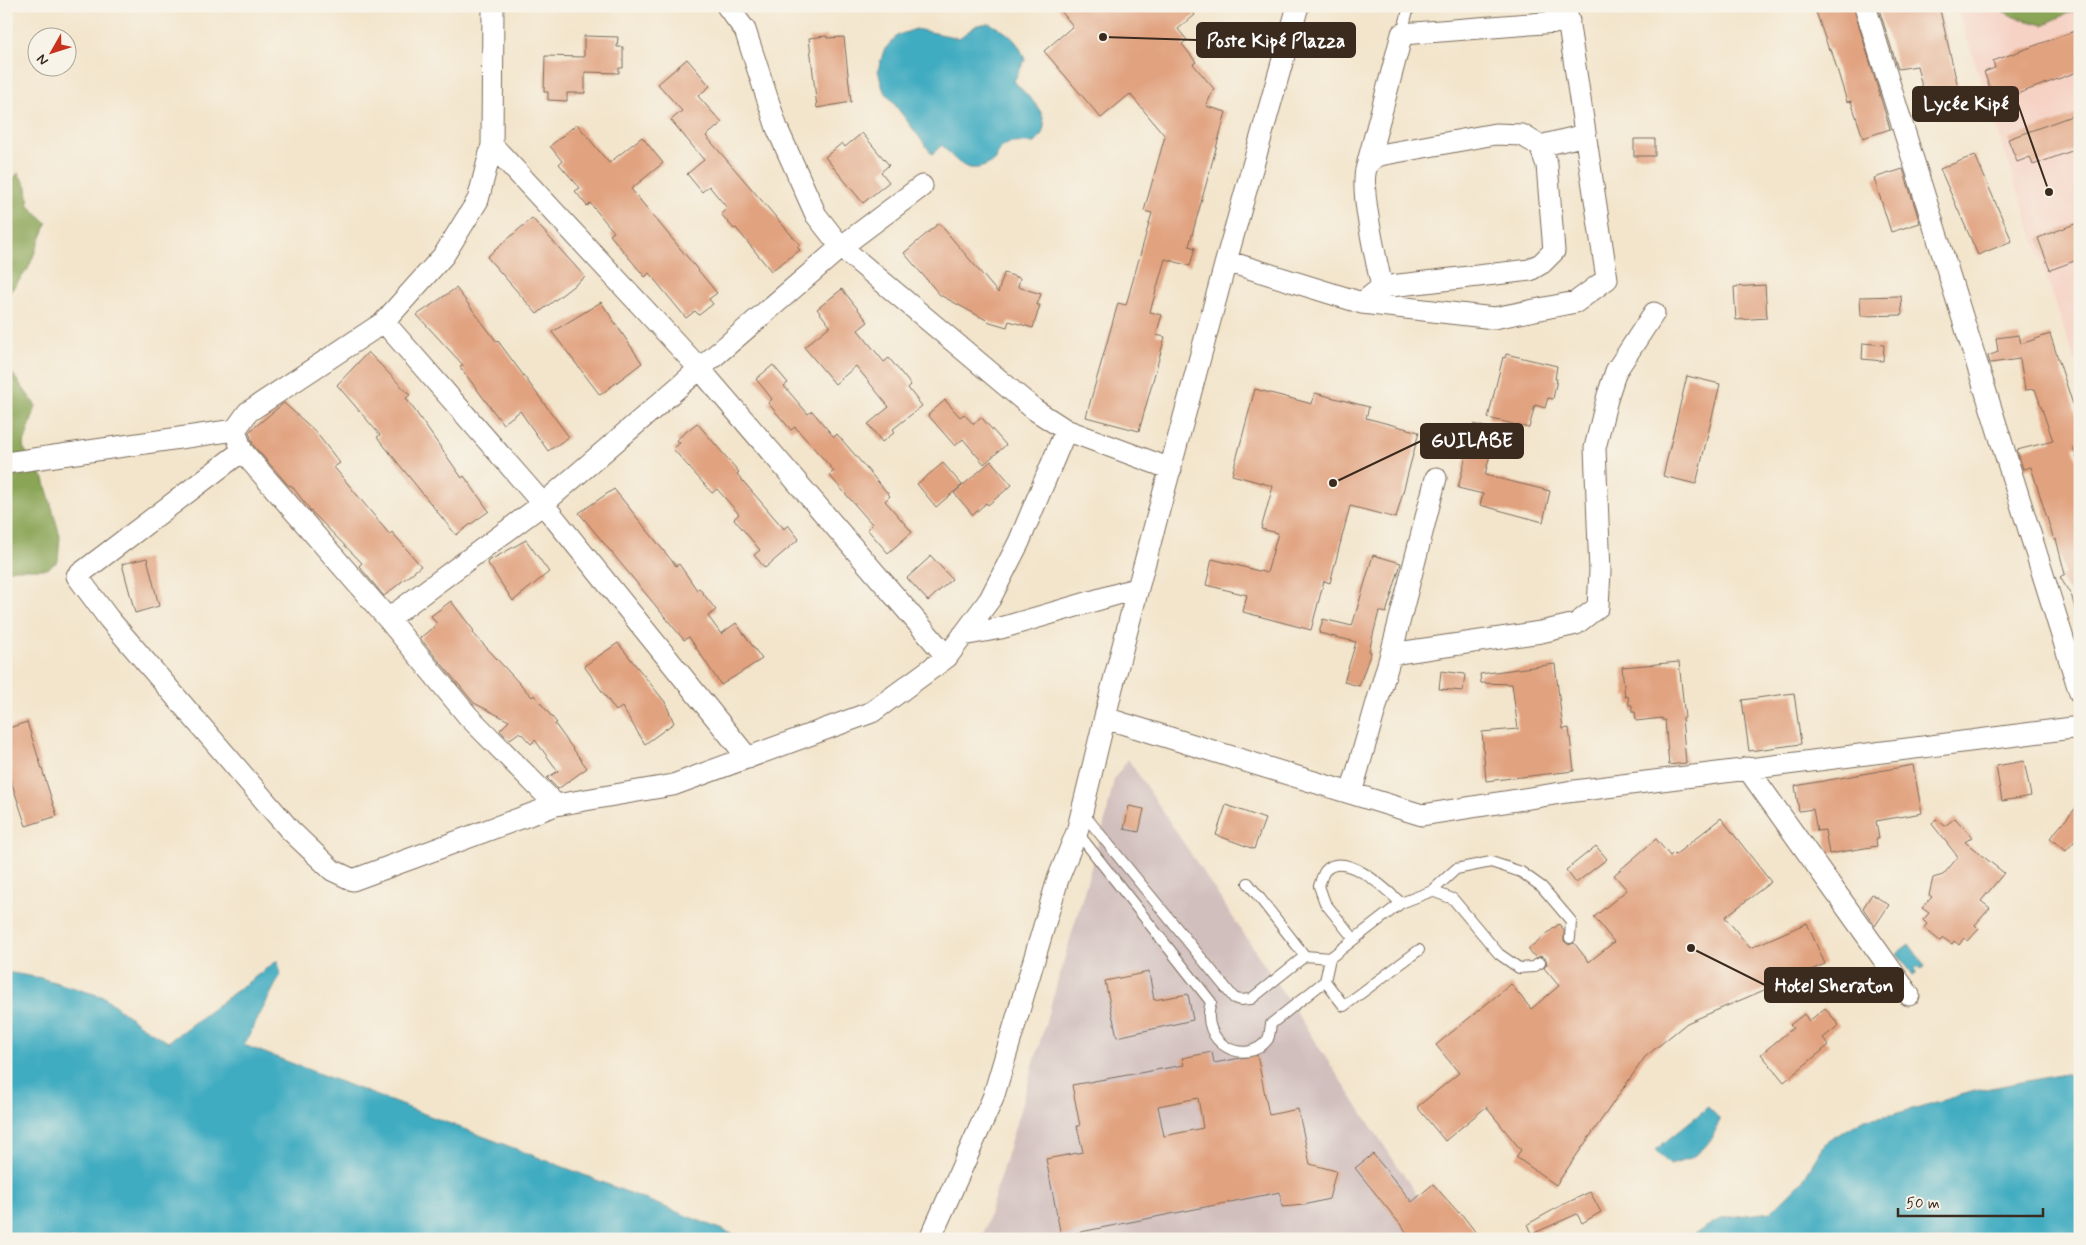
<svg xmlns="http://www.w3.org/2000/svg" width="2086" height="1245" font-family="Mynerve,sans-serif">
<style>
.built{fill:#f6d2c4}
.industrial{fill:#d1bfbe}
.forest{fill:#8aa557;stroke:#62683a}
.water{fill:#41acc1;stroke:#3e6b70}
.building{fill:#e1a27f;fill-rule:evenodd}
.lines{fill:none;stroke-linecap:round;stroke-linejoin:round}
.lane-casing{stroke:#7b6b5b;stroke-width:12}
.street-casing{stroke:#7b6b5b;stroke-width:23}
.lane{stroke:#fff;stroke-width:10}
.street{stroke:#fff;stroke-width:21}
.leader{fill:none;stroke:#3b2a1e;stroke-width:2}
.callout-dot{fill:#3b2a1e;stroke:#f7f3e8;stroke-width:2}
.callout{fill:#3b2a1e;stroke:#3b2a1e;stroke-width:2}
.callout-label{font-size:19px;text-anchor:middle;font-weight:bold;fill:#fff}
</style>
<rect width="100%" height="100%" fill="#f7f3e8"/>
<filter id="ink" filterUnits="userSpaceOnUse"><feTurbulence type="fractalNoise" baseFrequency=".02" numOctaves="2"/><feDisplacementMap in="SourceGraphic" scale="10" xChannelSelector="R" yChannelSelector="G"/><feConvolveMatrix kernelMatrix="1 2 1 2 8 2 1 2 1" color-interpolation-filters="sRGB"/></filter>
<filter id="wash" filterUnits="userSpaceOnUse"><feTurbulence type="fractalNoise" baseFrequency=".0096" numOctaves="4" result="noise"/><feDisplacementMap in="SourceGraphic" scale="20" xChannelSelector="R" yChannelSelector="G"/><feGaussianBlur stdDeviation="1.12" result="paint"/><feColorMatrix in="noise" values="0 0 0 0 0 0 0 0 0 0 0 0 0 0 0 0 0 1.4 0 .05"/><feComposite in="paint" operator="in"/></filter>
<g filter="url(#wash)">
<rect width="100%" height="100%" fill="#f3e5cc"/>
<!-- built -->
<path class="built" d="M1956 6H2080V377Z"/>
<!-- industrial -->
<path class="industrial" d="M1128 759 1446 1239H982L1106 817 1114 779Z"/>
<!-- forest -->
<path class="forest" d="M1994 6H2080V17L2073 11 2043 25 2014 17Z
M18 173 27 187 29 206 47 223 28 269 6 297V188Z
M6 365 36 406 23 447 44 479 60 536 58 561 47 569H15L6 571Z"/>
<!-- water -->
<path class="water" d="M989 23C1007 32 1018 39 1025 60L1014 81C1030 100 1059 119 1035 143 1019 144 1000 137 996 160 970 177 960 166 942 145L932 154 883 89 878 70 884 50 898 35 916 29 959 38 977 25Z
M1909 944 1925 966 1921 969 1918 966 1915 969 1917 972 1913 975 1897 953Z
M278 960 280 976 244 1045 579 1173 745 1239H6V972L41 978 104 997 140 1025 168 1042Z
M2080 1071V1239H1687L1721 1218 1771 1212 1802 1181 1826 1142 1865 1119 1891 1115 1975 1091Z
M1708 1107 1720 1119C1710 1147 1699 1157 1670 1165L1655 1150Z"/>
<g id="blocks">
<!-- building -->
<path class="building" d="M1057 6H1188L1195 15 1178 29 1187 40 1182 44 1196 62 1193 64 1214 89 1206 106 1226 112 1189 246 1195 248 1190 266 1165 259 1150 312 1162 315 1156 335 1165 337 1139 431 1086 417 1118 303 1126 305 1152 213 1144 211 1165 136 1130 94 1101 118 1044 51 1073 26Z
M1814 6H1853L1890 129 1863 138 1851 101 1847 102 1831 49 1829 50Z
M1878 6H1939L1961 100 1927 108 1917 66 1898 69Z
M2080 29V71L1995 102 1984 72 1995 68 1993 61Z
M584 36 618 37 617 47H623V68H619V73L585 72V93H567V101L548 100V92H544L545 56 584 57Z
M827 36V38L844 37 851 102 817 108 809 38Z
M687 59 710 86 698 96 722 123 706 136 800 245 797 247 800 250 771 271 736 228 734 229 721 214 727 208 709 186 702 192 687 174 704 160 671 120 682 111 658 84Z
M2080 113V148L2033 165 2030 157 2017 162 2008 139Z
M577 124 609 163 642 137 663 163 631 189 717 293 709 299 713 304 699 315 695 311 686 318 649 273 645 277 610 235 614 232 590 203 587 206 575 191 580 188 559 164 562 161 550 146Z
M862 133 889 165 881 172 889 182 863 203 825 157 842 143 845 147Z
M1634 139H1655V156H1634Z
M1975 155 2012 241 1978 255 1940 169Z
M1903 169 1920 223 1891 232 1874 178Z
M532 218 585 277 537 314 487 257Z
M2080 222V259L2050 270 2038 238Z
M939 223 998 293 1004 273 1020 278 1018 287 1041 294 1037 305H1040L1033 328 1009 321 1007 327 990 322 940 295 904 253Z
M1765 285 1767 318 1736 320 1734 287Z
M456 288 497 342 498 341 569 437 548 451 520 411 503 424 460 367 463 365 417 315Z
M842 289 868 322 858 330 884 362 889 358 911 385 908 388 922 406 893 429 895 432 882 442 868 424 889 407 856 366 835 384 804 347 830 326 817 309Z
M1901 296 1902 315 1861 316 1860 297Z
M601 302 642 363 600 395 552 332Z
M2050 334 2080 426V445L2073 447 2080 468V612L2078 608 2075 609 2072 597 2060 577 2065 574 2056 539 2054 540 2031 467 2023 469 2017 450 2053 441 2035 389 2025 390 2020 359 1990 363 1988 356 1998 352 1996 338 2019 335 2021 344Z
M1863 343 1884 345 1883 361 1862 359Z
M368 352 410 395 406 398 462 478 464 476 489 511 456 535 377 437 380 435 337 385Z
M1506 354 1557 366 1555 379H1557L1553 399 1548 398 1545 408 1535 405 1529 428 1488 418 1503 357 1505 358Z
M773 365 788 383 784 386 808 414 812 411 834 437 837 434 890 496 885 501 912 532 888 553 867 529 872 524 829 475 834 471 795 427 791 430 768 403 772 399 756 379Z
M1687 376 1720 384 1696 484 1663 476Z
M1255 389 1312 404 1315 393 1369 407 1366 418 1419 432 1396 518 1350 506 1330 583 1324 581 1311 630 1243 612 1247 595 1206 585 1212 559 1267 573 1278 533 1261 529 1273 486 1232 475Z
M945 400 960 417 964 414 973 424 981 417 1006 445 984 464 963 439 955 446 928 415Z
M284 403 314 430 340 463 334 467 390 535 392 532 421 566 384 596 359 566 362 563 311 511 291 485 289 486 253 445 249 432 251 430Z
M697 423 739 472 737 474 784 529 788 525 799 539 765 568 754 555 760 550 734 519 739 514 717 489 712 493 673 449 680 443 676 440Z
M1474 424 1496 430 1485 475 1550 491 1543 522 1480 505 1483 494 1458 488Z
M991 461 1012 485 988 505 986 503 973 515 954 493Z
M943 463 962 485 936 507 917 484Z
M614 489 676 566 679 564 697 590 699 588 716 610 708 616 721 634 736 623 762 659 721 685 689 637 684 640 579 513Z
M526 540 549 572 513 601 487 562Z
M1373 555 1401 563 1386 613 1379 611 1369 651 1371 652 1359 686 1344 682 1356 642 1319 633 1323 619 1352 626Z
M931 556 952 579 928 601 907 578Z
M147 558 159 606 135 613 122 564Z
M451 601 474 631 473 633 532 697 534 695 557 723 555 724 587 768 558 789 547 778 558 771 535 740 531 744 520 732 510 739 504 735 500 730 509 721 474 703 420 638 437 624 431 616Z
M618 643 665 702 674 723 645 744 622 707 616 711 584 666Z
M1679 662 1685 718H1682L1686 763 1669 765 1665 720H1662V718L1636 721 1635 712H1632V705H1629L1628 696 1625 697 1622 667Z
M1555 664 1563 729 1569 728 1574 771 1486 781 1482 732 1518 729 1512 684 1481 683 1480 674Z
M1441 671 1465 674 1463 691 1439 689Z
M1794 693 1801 744 1749 751 1742 700Z
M27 722 57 816 26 826 6 766V729Z
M2024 761 2031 796 2002 801 1996 766Z
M1913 765 1922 813 1876 821 1879 839H1876L1877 846 1829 854 1825 830 1817 831 1813 809 1799 811 1795 786Z
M2080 803V835L2066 851 2050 838Z
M1226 805 1265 819 1254 849 1216 835Z
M1129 806 1144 809 1139 832 1124 829Z
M1721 818 1771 882 1725 917 1750 948 1807 923 1825 964 1687 1023 1645 1057 1556 1185 1516 1157 1521 1150 1486 1107 1445 1141 1417 1107 1459 1073 1436 1045 1511 984 1531 1009 1559 986 1544 968 1547 964 1546 959 1541 956 1536 958 1528 949 1559 924 1564 930V941L1569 945 1574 943 1589 962 1614 942 1594 917 1627 890 1614 875 1656 839 1670 856 1673 853 1675 855Z
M1955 818 1972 837 1965 842 2004 873 1981 901 1990 908 1975 925 1979 929 1968 941 1964 938 1959 945 1954 941 1952 944 1943 938 1940 941 1924 928 1927 924 1923 920 1929 913 1922 908 1932 897 1929 895 1933 878 1943 875 1958 857 1932 824 1936 819 1945 826Z
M1596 846 1607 859 1576 883 1566 870Z
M1872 894 1889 905 1875 926 1863 908Z
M1149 972 1154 1000 1188 994 1193 1020 1117 1037 1105 981Z
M1825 1008 1839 1025 1823 1038 1829 1045 1784 1082 1761 1054 1793 1028 1790 1025 1804 1014 1809 1021Z
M1212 1052 1214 1063 1257 1055 1269 1115 1298 1109 1310 1164 1336 1171 1329 1199 1304 1205 1282 1207 1280 1192 1061 1236 1046 1159 1083 1152 1077 1126H1080L1072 1085 1184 1065 1182 1058ZM1198 1098 1203 1128 1164 1136 1158 1106Z
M1373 1154 1412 1202 1433 1184 1459 1213 1460 1212 1481 1239H1412L1355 1168Z
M1590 1192 1601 1212 1582 1223 1577 1214 1532 1234 1528 1224 1562 1205Z"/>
</g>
</g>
<g filter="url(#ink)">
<use href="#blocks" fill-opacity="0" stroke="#7b6b5b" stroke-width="1"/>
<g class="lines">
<defs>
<path id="lane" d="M1402 34 1409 6
M1082 812 1234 998 1240 1000 1251 999 1305 956
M1077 832 1211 1002C1198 1044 1247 1068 1268 1039 1270 1035 1270 1029 1271 1024L1325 981
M1248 883 1305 956 1330 958 1325 981 1344 1006 1419 950
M1354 939 1325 903 1319 886C1321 881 1322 875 1325 871 1344 849 1387 890 1401 903
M1330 958 1401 903 1432 891
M1540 963 1533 967 1519 968 1499 954 1453 899 1432 891 1456 869 1491 862 1521 872 1542 887 1571 921 1570 938"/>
<path id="street" d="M493 6 492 145 478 200 444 255 384 322 248 412 235 430 242 451 388 619 468 716 556 805 673 785 872 712 947 657 990 599 1019 542 1066 430
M727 6 745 30 777 128 816 215 841 247 1035 410 1066 430 1171 469
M1865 6 2080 693
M492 145 699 368 947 657
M1540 146 1585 135
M1368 162 1402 34 1569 21
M1226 261 1362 303 1494 318 1576 302 1607 279 1566 6
M1362 303 1382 287C1377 263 1357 182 1368 164 1370 160 1376 157 1380 155L1495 134 1522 135 1540 146 1547 165 1554 251 1542 263 1530 270 1382 287
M384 322 543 504 748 758
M242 451 77 576 109 619 290 830 332 870 353 880 556 805
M6 463 235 430
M388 619 543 504 841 247 922 186
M963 635 1001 628 1138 588
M1391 654 1541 632 1576 624 1598 607 1600 571 1595 448 1608 395 1616 371 1654 313
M1105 718 1422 815 1567 792 2080 727
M1747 768 1909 995
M1351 793 1391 654 1436 478
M930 1239 993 1098 1058 879 1077 832 1112 688 1138 588 1226 261 1298 6"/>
</defs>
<!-- lane casing -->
<use href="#lane" class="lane-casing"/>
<!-- street casing -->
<use href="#street" class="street-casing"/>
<!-- lane -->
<use href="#lane" class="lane"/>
<!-- street -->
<use href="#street" class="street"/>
</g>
</g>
<!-- callouts -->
<path class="leader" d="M1103 37L1197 40M2049 192L2018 104M1333 483L1421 441M1691 948L1765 985"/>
<g class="callout-dot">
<circle cx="1103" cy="37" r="5"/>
<circle cx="2049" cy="192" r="5"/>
<circle cx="1333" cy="483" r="5"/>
<circle cx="1691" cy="948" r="5"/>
</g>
<g class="callout">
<rect x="1197" y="23" width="158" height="34" rx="5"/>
<rect x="1913" y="87" width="105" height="34" rx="5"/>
<rect x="1421" y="424" width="102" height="34" rx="5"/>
<rect x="1765" y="968" width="138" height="34" rx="5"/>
</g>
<g class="callout-label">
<text x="1276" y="47">Poste Kipé Plazza</text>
<text x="1966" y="110">Lycée Kipé</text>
<text x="1472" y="447">GUILABE</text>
<text x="1834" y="992">Hotel Sheraton</text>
</g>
<!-- margin -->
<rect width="2086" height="1245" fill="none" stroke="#f7f3e8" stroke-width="25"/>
<!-- north arrow -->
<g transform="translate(52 52) rotate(231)"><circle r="24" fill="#f7f3e8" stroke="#aca397"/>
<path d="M0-4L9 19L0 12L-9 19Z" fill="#c8321e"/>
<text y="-8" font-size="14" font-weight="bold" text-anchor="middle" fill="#3b2a1e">N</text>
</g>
<!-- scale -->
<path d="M1898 1208v8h145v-8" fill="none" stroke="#3b2a1e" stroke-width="2.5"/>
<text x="1906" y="1208" font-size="15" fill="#3b2a1e" stroke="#f7f3e8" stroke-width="4" paint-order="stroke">50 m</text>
</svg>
